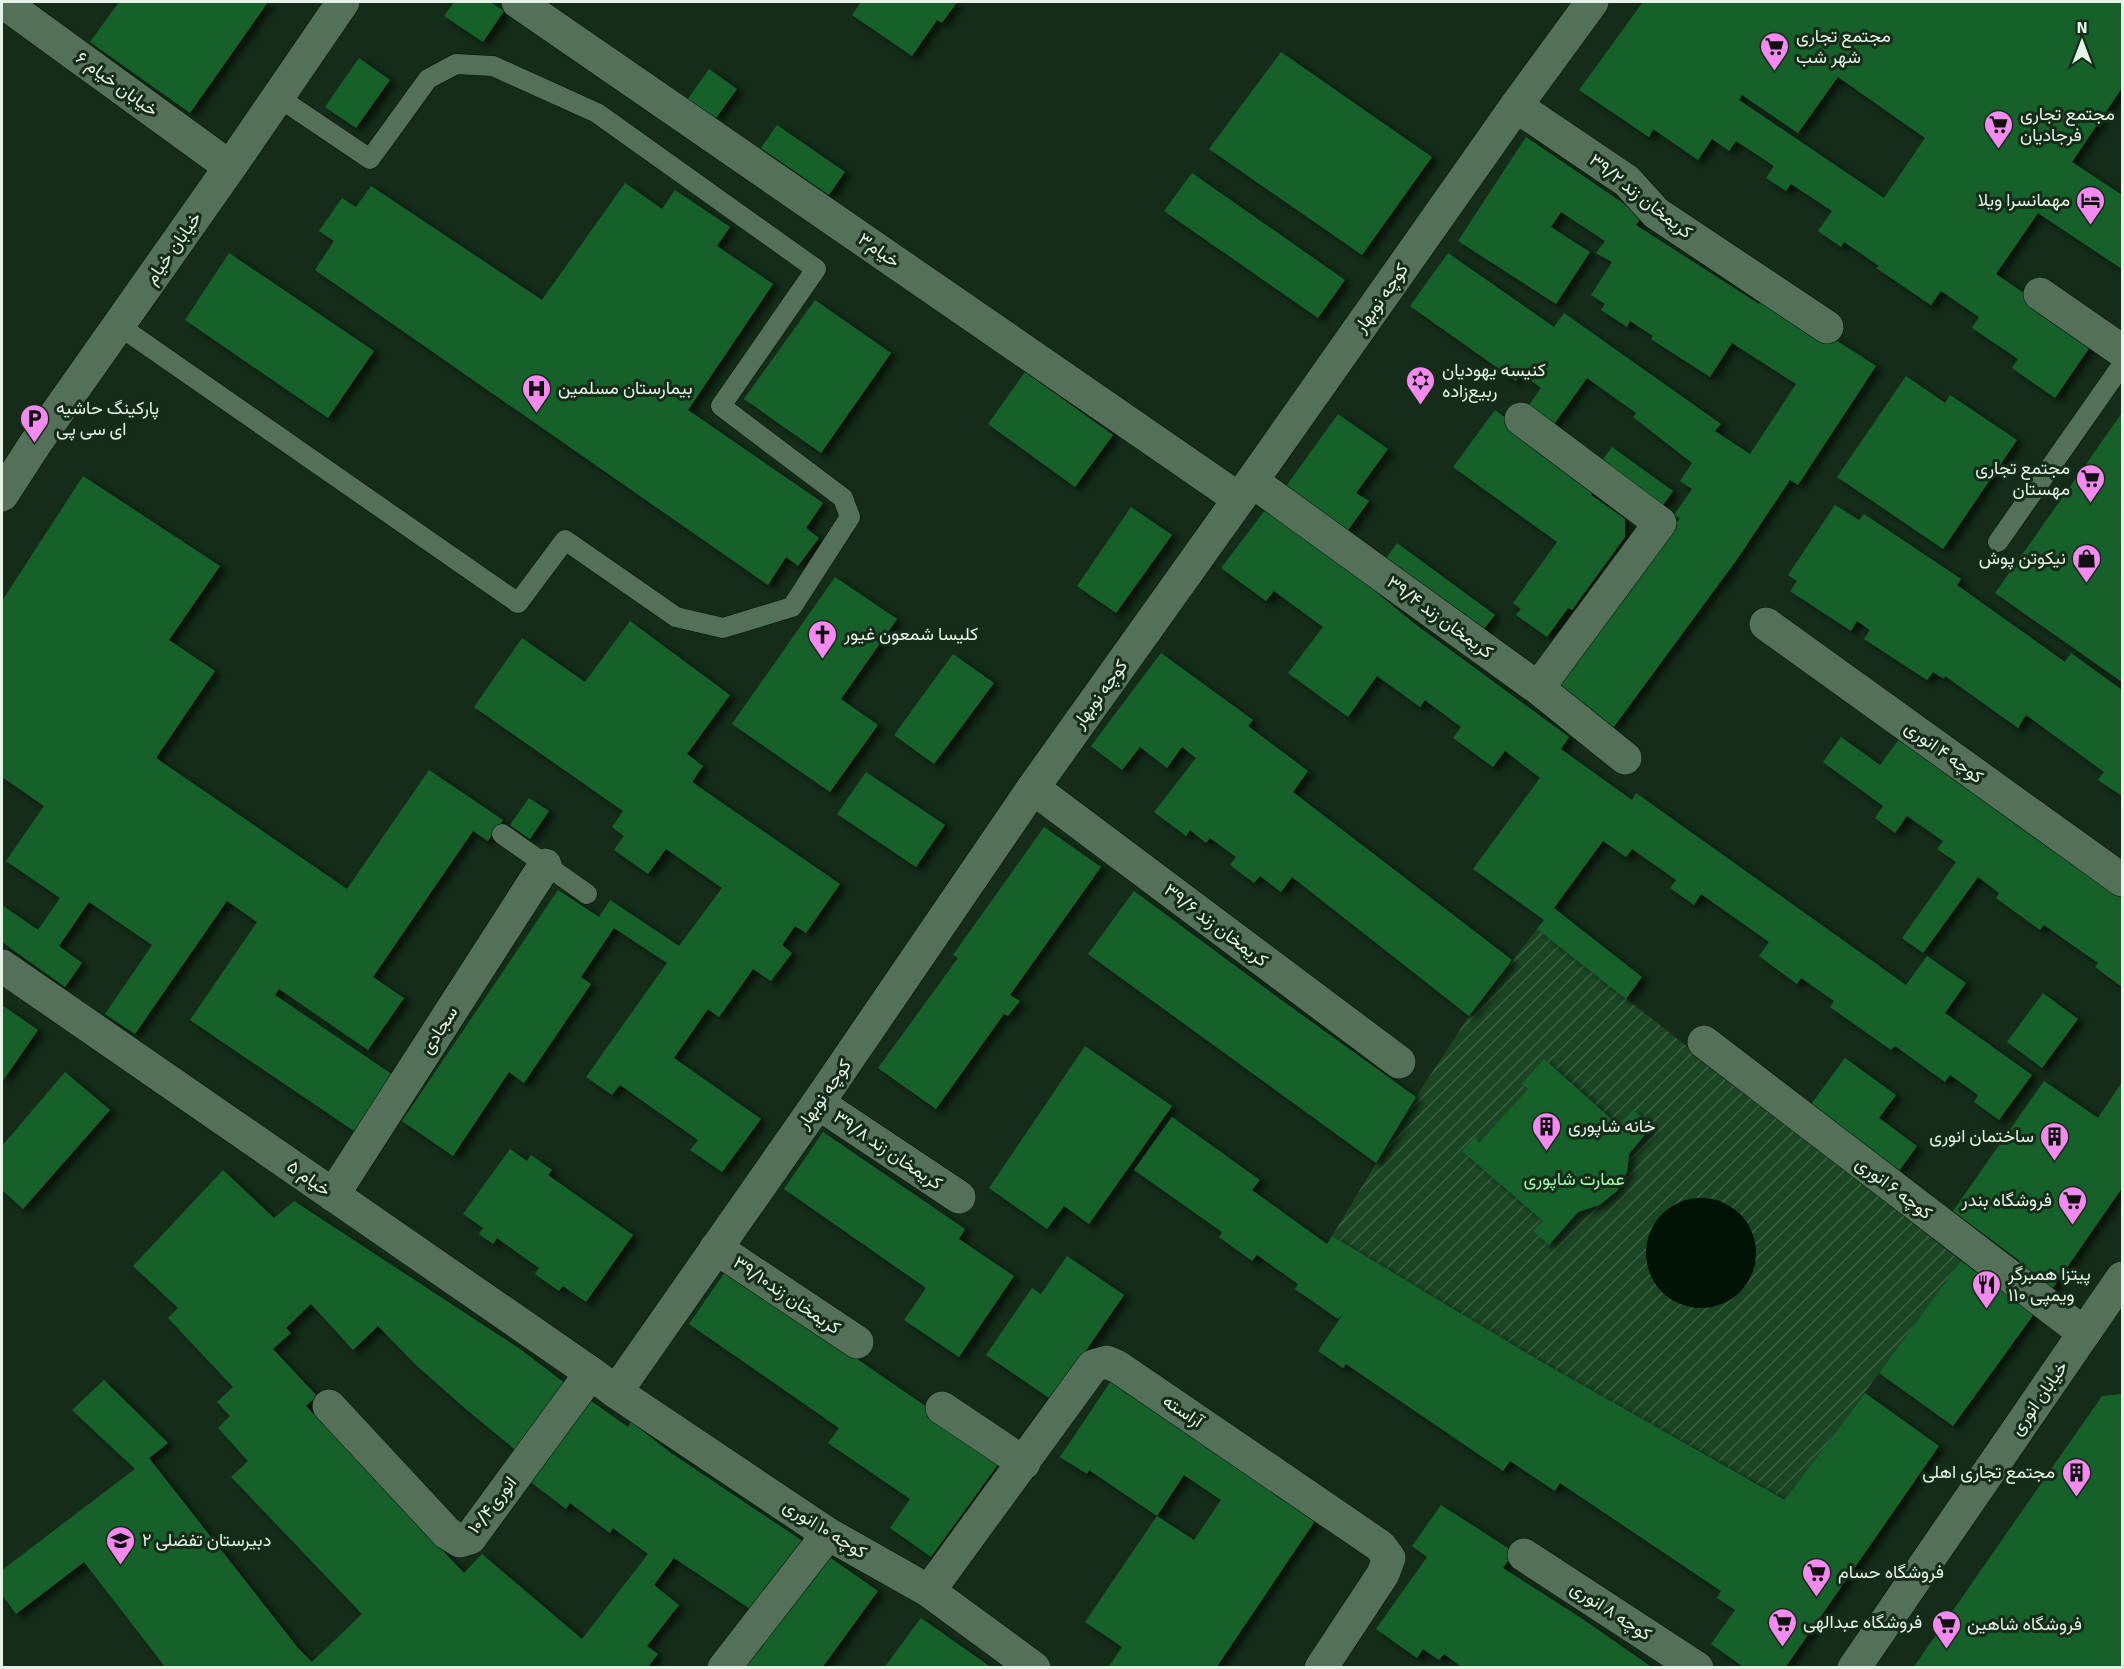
<svg xmlns="http://www.w3.org/2000/svg" width="2124" height="1669" font-family="Signika,Vazirmatn,sans-serif">
<style>
.garden{fill:url(#garden-furrows)}
.water{fill:#011304}
.building{fill:#19612c;fill-rule:evenodd;filter:url(#shadow)}
.lines{fill:none;stroke-linecap:round;stroke-linejoin:round}
.service-casing{stroke:#001404;stroke-width:21}
.minor-casing{stroke:#001404;stroke-width:34}
.tertiary-casing{stroke:#001404;stroke-width:34}
.service{stroke:#557059;stroke-width:20}
.minor{stroke:#557059;stroke-width:33}
.tertiary{stroke:#557059;stroke-width:33}
.labels{text-anchor:middle;stroke-width:6;stroke-linejoin:round;paint-order:stroke}
.poi-label{font-size:18px;fill:#e4f3e6;stroke:#142c18;text-anchor:start}
.street-label{font-size:18px;fill:#e4f3e6;stroke:#142c18}
.park-label{font-size:18px;fill:#9efbad;stroke:#142c18}
</style>
<defs>
<pattern id="garden-furrows" width="10" height="10" patternUnits="userSpaceOnUse" patternTransform="scale(1.5)"><rect width="10" height="10" fill="#1b4624"/><path d="M-1 1l2-2M0 10L10 0M9 11l2-2" fill="none" stroke="#3c6144"/></pattern>
<filter id="shadow"><feDropShadow dx="6" dy="4" stdDeviation="3" flood-color="#0009"/></filter>
</defs>
<rect width="100%" height="100%" fill="#142c18"/>
<!-- garden -->
<path class="garden" d="M1537 929 1961 1261 1786 1500 1540 1361 1332 1236 1416 1097 1469 1016Z"/>
<!-- water -->
<path class="water" d="M1646 1253a55 55 0 1 1 110 0a55 55 0 1 1-110 0Z"/>
<!-- building -->
<path class="building" d="M119 2H268L190 113 90 42Z
M454 2H490L504 11 483 42 444 16Z
M861 2H957L942 23 937 20 912 56 852 15Z
M1643 2H2122V88L2072 162 2122 195V269L2038 213 1996 274 2094 341 2055 398 2012 368 2018 359 1972 328 1979 317 1941 291 1931 305 1876 268 1879 266 1844 242 1841 247 1818 231 1832 211 1791 184 1786 191 1766 178 1774 166 1736 141 1729 151 1712 139 1698 160 1653 129 1649 137 1579 90ZM1838 77 1925 138 1884 198 1739 100 1742 95 1798 133Z
M1281 52 1432 157 1362 255 1209 149Z
M359 58 390 80 356 128 325 107Z
M709 69 737 89 716 118 688 99Z
M777 125 845 172 829 195 761 148Z
M1526 137 1642 216 1636 225 1759 304 1765 294 1876 366 1798 485 1790 480 1738 558 1613 728 1556 687 1680 518 1674 515 1692 489 1680 481 1692 463 1633 417 1636 413 1587 378 1550 430 1524 412 1541 388 1521 373 1516 381 1410 306 1448 253 1554 327 1564 313 1721 424 1715 431 1750 454 1796 384 1732 343 1710 377 1651 339 1653 336 1630 321 1627 327 1601 310 1605 304 1591 295 1612 262 1596 253 1605 241 1561 212 1551 227 1590 252 1556 304 1458 241Z
M1192 173 1345 280 1318 318 1164 211Z
M625 183 662 209 675 190 730 227 717 246 773 284 688 410 823 503 806 528 819 538 798 566 786 557 768 585 315 270 334 241 319 231 342 198 356 207 371 186 542 300Z
M229 253 374 351 328 418 185 320Z
M815 300 891 353 821 453 744 399Z
M1025 372 1113 435 1075 487 988 424Z
M1906 376 1945 403 1950 395 2017 440 1943 549 1837 477Z
M1495 410 1599 485 1591 495 1625 519V537L1572 610 1568 608 1547 637 1516 615 1521 609 1513 603 1557 542 1453 467Z
M2122 413V682L1995 593Z
M1338 414 1388 449 1356 493 1369 501 1346 533 1284 489Z
M1612 447 1673 491 1660 509 1598 466Z
M83 476 220 566 169 640 215 671 156 758 347 889 429 770 503 820 488 841 473 831 373 977 404 998 368 1050 279 989 275 995 393 1075 354 1131 190 1020 257 922 227 901 135 1034 105 1014 152 945 89 902 59 946 82 963 65 987 2 942V905L38 930 60 898 6 861 44 806 2 777V601Z
M1835 505 1859 520 1864 514 1961 579 1957 585 2065 662 2071 653 2122 690V796L2098 780 2104 772 2026 715 2018 728 1945 676 1944 679 1933 672 1927 680 1864 639 1870 630 1857 621 1851 631 1790 591 1797 581 1788 575Z
M1131 507 1172 535 1116 613 1077 586Z
M1266 509 1360 579 1415 624 1569 737 1561 749 1632 800 1636 793 1906 985 1927 956 1966 983 1945 1013 2032 1075 1999 1120 1974 1102 1978 1095 1950 1075 1945 1082 1895 1046 1891 1050 1830 1007 1834 1001 1801 978 1797 984 1759 956 1769 942 1701 894 1694 905 1670 888 1676 880 1632 849 1626 857 1603 841 1554 908 1642 977 1626 999 1537 929 1544 920 1473 869 1540 778 1505 751 1493 767 1453 738 1461 727 1425 700 1420 707 1377 676 1348 717 1288 673 1323 627 1274 591 1266 601 1221 568Z
M1397 543 1495 615 1479 635 1382 564Z
M835 577 897 619 841 699 878 725 830 792 732 724Z
M630 621 730 695 687 754 703 766 692 782 840 884 806 933 795 926 782 945 792 953 771 981 753 969 719 1017 708 1009 674 1058 761 1119 722 1172 690 1150 698 1140 620 1085 612 1095 586 1077 667 963 614 928 581 977 591 984 524 1083 509 1072 453 1156 402 1121 558 890 599 917 610 900 679 946 722 888 666 849 648 874 614 850 624 836 612 827 623 811 474 707 522 638 585 682Z
M1161 653 1253 720 1248 726 1308 771 1293 792 1512 960 1469 1016 1292 877 1281 892 1260 876 1254 883 1230 865 1236 857 1210 838 1206 843 1190 830 1186 836 1154 812 1196 758 1182 747 1167 768 1140 747 1122 770 1091 746Z
M953 654 994 683 934 764 894 735Z
M1841 737 1880 765 1900 738 2122 898V987L2095 967 2098 963 2044 925 2040 930 1996 898 1999 893 1978 877 1923 953 1902 938 1956 862 1937 849 1943 841 1907 816 1895 833 1875 818 1883 806 1823 762Z
M866 772 945 825 916 867 837 814Z
M529 798 549 811 530 839 510 825Z
M1044 827 1101 867 1010 995 1020 1001 1008 1016 1004 1014 936 1109 878 1068 958 958 953 955Z
M1134 891 1280 999 1416 1097 1376 1163 1088 954Z
M2043 993 2078 1019 2042 1068 2007 1042Z
M2 1005 38 1030 2 1082Z
M1085 1046 1172 1106 1089 1224 1064 1206 1047 1229 989 1188Z
M1845 1058 1896 1095 1879 1118 1917 1146 1899 1171 1809 1107Z
M1544 1059 1619 1126 1633 1110 1652 1126 1629 1154 1627 1172 1617 1191 1599 1205 1578 1212 1549 1245 1533 1231 1543 1221 1462 1151 1475 1137 1479 1143 1528 1089 1522 1084Z
M65 1072 110 1110 23 1209 2 1190V1146Z
M2044 1081 2098 1118 2122 1082V1188L2050 1292 2015 1268 2020 1261 1953 1211Z
M1172 1117 1260 1180 1252 1190 1327 1244 1332 1236 1540 1361 1785 1500 1865 1393 1939 1446 1785 1668H1745L1711 1644 1735 1610 1717 1598 1721 1591 1560 1483 1555 1491 1510 1461 1503 1471 1346 1364 1343 1368 1318 1351 1343 1314 1338 1319 1295 1289 1298 1284 1257 1255 1252 1261 1219 1237 1222 1232 1134 1170Z
M823 1132 965 1229 959 1239 1014 1276 959 1357 904 1320 926 1288 784 1189Z
M510 1149 527 1161 531 1155 552 1170 548 1175 633 1235 586 1302 563 1286 559 1291 535 1274 539 1268 497 1238 493 1244 479 1234 483 1228 463 1214Z
M223 1170 274 1218 294 1201 520 1349 570 1387 519 1453 467 1410 417 1366 378 1326 353 1350 311 1304 286 1328 291 1333 273 1349 317 1396 306 1406 464 1573 482 1554 582 1639 648 1554 613 1528 610 1533 570 1503 566 1509 524 1477 584 1396 628 1427 631 1422 671 1453 804 1542 753 1611 674 1558 654 1585 679 1605 647 1646 658 1654 647 1668H166L84 1562 16 1614 2 1595V1570L135 1469 72 1410 104 1380 168 1443 149 1458 298 1648 312 1662 362 1614 231 1477 248 1461 218 1428 230 1416 217 1402 233 1387 168 1318 178 1308 133 1266Z
M1067 1256 1124 1295 1052 1400 986 1355 1032 1288 1041 1294Z
M1961 1261 2034 1314 1953 1426 1879 1373Z
M727 1269 1002 1459 931 1557 890 1528 910 1499 828 1443 839 1428 689 1324Z
M1111 1381 1317 1518 1216 1668H1108L1122 1647 1085 1622 1157 1516 1194 1540 1221 1500 1184 1475 1157 1516 1089 1470 1087 1474 1060 1457Z
M2122 1394V1668H1913L2102 1396Z
M1441 1505 1514 1552 1503 1568 1581 1618 1653 1668H1463L1444 1654 1439 1660 1423 1649 1417 1658 1376 1629 1427 1557 1412 1546Z
M825 1554 878 1591 822 1668H739Z
M921 1618 992 1668H884Z"/>
<g class="lines">
<defs>
<path id="service" d="M118 325 518 603 565 540 676 617 723 628 792 607 850 517 843 498 721 406 816 269 597 113 493 66 456 64 428 79 370 159 278 97
M1998 542 2122 365
M502 834 587 894"/>
<path id="minor" d="M3 2 230 167
M518 2 1239 499
M1516 106 1627 181 1656 213 1827 327
M2040 294 2122 351
M1521 419 1660 523 1538 688
M1252 481 1538 688 1625 758
M1766 624 2122 880
M1033 788 1399 1062
M1704 1042 2084 1333
M818 1103 959 1197
M333 1195 545 865
M716 1248 857 1342
M329 1406 447 1533 460 1541 470 1538 591 1373
M942 1408 1024 1463
M1524 1555 1697 1668
M929 1591 1093 1366 1107 1362 1118 1367 1380 1546 1389 1558 1383 1574 1321 1668
M724 1668 828 1534"/>
<path id="tertiary" d="M2 495 35 444 230 167 343 2
M2 966 591 1373 616 1392 828 1534 929 1591 1034 1668
M616 1392 818 1103 1033 788 1252 481 1516 106 1592 2
M1854 1668 2122 1278"/>
</defs>
<!-- service casing -->
<use href="#service" class="service-casing"/>
<!-- minor casing -->
<use href="#minor" class="minor-casing"/>
<!-- tertiary casing -->
<use href="#tertiary" class="tertiary-casing"/>
<!-- service -->
<use href="#service" class="service"/>
<!-- minor -->
<use href="#minor" class="minor"/>
<!-- tertiary -->
<use href="#tertiary" class="tertiary"/>
</g>
<!-- icons -->
<defs>
<symbol id="supermarket-pin" viewBox="-11 -11 22 30"><path d="M0 17L-7.5 6A9.5 9.5 0 1 1 7.5 6Z" fill="#f489f0" stroke="#142c18"/><path d="M-6-5.5h2.5l.6 2H6L4.5 2H-2.5L-4.4-4H-6ZM-1.5 3.2a1.3 1.3 0 1 0 .1 0ZM3 3.2a1.3 1.3 0 1 0 .1 0Z" fill="#111"/></symbol>
<symbol id="hotel-pin" viewBox="-11 -11 22 30"><path d="M0 17L-7.5 6A9.5 9.5 0 1 1 7.5 6Z" fill="#f489f0" stroke="#142c18"/><path d="M-6-4.5h1.5V1H6V5H4.5V3h-9V5H-6ZM-4 0a1.8 1.8 0 1 1 3.6 0ZM.5 0V-2.5h3Q6-2.5 6 0Z" fill="#111"/></symbol>
<symbol id="synagogue-pin" viewBox="-11 -11 22 30"><path d="M0 17L-7.5 6A9.5 9.5 0 1 1 7.5 6Z" fill="#f489f0" stroke="#142c18"/><path d="M0-6.5L5.6 3.2H-5.6ZM0 6.5L5.6-3.2H-5.6Z" fill="#111"/></symbol>
<symbol id="hospital-pin" viewBox="-11 -11 22 30"><path d="M0 17L-7.5 6A9.5 9.5 0 1 1 7.5 6Z" fill="#f489f0" stroke="#142c18"/><path d="M-5-5h3v3.5h4V-5h3V5h-3V1.5h-4V5h-3Z" fill="#111"/></symbol>
<symbol id="parking-pin" viewBox="-11 -11 22 30"><path d="M0 17L-7.5 6A9.5 9.5 0 1 1 7.5 6Z" fill="#f489f0" stroke="#142c18"/><path d="M-3.5-5.5H1a3.5 3.5 0 0 1 0 7H-1V5.5H-3.5ZM-1-3.4V-.6H.8a1.4 1.4 0 0 0 0-2.8Z" fill="#111"/></symbol>
<symbol id="shop-pin" viewBox="-11 -11 22 30"><path d="M0 17L-7.5 6A9.5 9.5 0 1 1 7.5 6Z" fill="#f489f0" stroke="#142c18"/><path d="M-5-2.5h2.3a2.7 3.5 0 0 1 5.4 0H5L5.5 6h-11ZM-1.5-2.5h3a1.5 2.3 0 0 0-3 0Z" fill="#111"/></symbol>
<symbol id="church-pin" viewBox="-11 -11 22 30"><path d="M0 17L-7.5 6A9.5 9.5 0 1 1 7.5 6Z" fill="#f489f0" stroke="#142c18"/><path d="M-1.2-6h2.4v3.5h3.3v2.4h-3.3V6h-2.4V-.1h-3.3v-2.4h3.3Z" fill="#111"/></symbol>
<symbol id="building-pin" viewBox="-11 -11 22 30"><path d="M0 17L-7.5 6A9.5 9.5 0 1 1 7.5 6Z" fill="#f489f0" stroke="#142c18"/><path d="M-4-6H4V6H1V3H-1V6H-4ZM-2.5-4.3h1.7v1.8h-1.7ZM.8-4.3h1.7v1.8H.8ZM-2.5-1h1.7V.8h-1.7ZM.8-1h1.7V.8H.8Z" fill="#111"/></symbol>
<symbol id="restaurant-pin" viewBox="-11 -11 22 30"><path d="M0 17L-7.5 6A9.5 9.5 0 1 1 7.5 6Z" fill="#f489f0" stroke="#142c18"/><path d="M-5-6h1v4h1v-4h1v4h1v-4h1v5L-1.5 .5V6h-2V.5L-5-1ZM5-6V6H3V1.5H1.5Q1.5-4 5-6Z" fill="#111"/></symbol>
<symbol id="school-pin" viewBox="-11 -11 22 30"><path d="M0 17L-7.5 6A9.5 9.5 0 1 1 7.5 6Z" fill="#f489f0" stroke="#142c18"/><path d="M0-5L7-2L0 1L-7-2ZM-4 1L0 2.5L4 1V4Q0 6-4 4Z" fill="#111"/></symbol>
</defs>
<g fill-rule="evenodd">
<use href="#supermarket-pin" x="1758" y="30" width="33" height="45"/>
<use href="#supermarket-pin" x="1982" y="108" width="33" height="45"/>
<use href="#hotel-pin" x="2074" y="184" width="33" height="45"/>
<use href="#synagogue-pin" x="1404" y="364" width="33" height="45"/>
<use href="#hospital-pin" x="520" y="372" width="33" height="45"/>
<use href="#parking-pin" x="18" y="402" width="33" height="45"/>
<use href="#supermarket-pin" x="2074" y="462" width="33" height="45"/>
<use href="#shop-pin" x="2070" y="542" width="33" height="45"/>
<use href="#church-pin" x="806" y="618" width="33" height="45"/>
<use href="#building-pin" x="1530" y="1110" width="33" height="45"/>
<use href="#building-pin" x="2038" y="1120" width="33" height="45"/>
<use href="#supermarket-pin" x="2056" y="1184" width="33" height="45"/>
<use href="#restaurant-pin" x="1970" y="1268" width="33" height="45"/>
<use href="#building-pin" x="2060" y="1456" width="33" height="45"/>
<use href="#school-pin" x="104" y="1524" width="33" height="45"/>
<use href="#supermarket-pin" x="1800" y="1556" width="33" height="45"/>
<use href="#supermarket-pin" x="1766" y="1606" width="33" height="45"/>
<use href="#supermarket-pin" x="1930" y="1608" width="33" height="45"/>
</g>
<g class="labels">
<!-- poi labels -->
<g class="poi-label">
<text x="1796" y="42">مجتمع تجاری<tspan x="1796" dy="21">شهر شب</tspan></text>
<text x="2020" y="120">مجتمع تجاری<tspan x="2020" dy="21">فرجادیان</tspan></text>
<text x="2070" y="206" text-anchor="end">مهمانسرا ویلا</text>
<text x="1442" y="376">کنیسه یهودیان<tspan x="1442" dy="21">ربیع‌زاده</tspan></text>
<text x="558" y="394">بیمارستان مسلمین</text>
<text x="56" y="414">پارکینگ حاشیه<tspan x="56" dy="21">ای سی پی</tspan></text>
<text x="2070" y="474" text-anchor="end">مجتمع تجاری<tspan x="2070" dy="21">مهستان</tspan></text>
<text x="2066" y="564" text-anchor="end">نیکوتن پوش</text>
<text x="844" y="640">کلیسا شمعون غیور</text>
<text x="1568" y="1132">خانه شاپوری</text>
<text x="2034" y="1142" text-anchor="end">ساختمان انوری</text>
<text x="2052" y="1206" text-anchor="end">فروشگاه بندر</text>
<text x="2008" y="1280">پیتزا همبرگر<tspan x="2008" dy="21">ویمپی ۱۱۰</tspan></text>
<text x="2055" y="1478" text-anchor="end">مجتمع تجاری اهلی</text>
<text x="142" y="1546">دبیرستان تفضلی ۲</text>
<text x="1838" y="1578">فروشگاه حسام</text>
<text x="1803" y="1628">فروشگاه عبدالهی</text>
<text x="1967" y="1630">فروشگاه شاهین</text>
</g>
<!-- street labels -->
<g class="street-label">
<text transform="translate(117 84) rotate(36)" y="6">خیابان خیام ۶</text>
<text transform="translate(1641 196) rotate(38)" y="6">کریمخان زند ۳۹/۲</text>
<text transform="translate(173 248) rotate(-55)" y="6">خیابان خیام</text>
<text transform="translate(879 250) rotate(35)" y="6">خیام۳</text>
<text transform="translate(1381 298) rotate(-55)" y="6">کوچه نوبهار</text>
<text transform="translate(1440 617) rotate(36)" y="6">کریمخان زند ۳۹/۴</text>
<text transform="translate(1100 694) rotate(-54)" y="6">کوچه نوبهار</text>
<text transform="translate(1944 752) rotate(36)" y="6">کوچه ۴ انوری</text>
<text transform="translate(1216 925) rotate(37)" y="6">کریمخان زند ۳۹/۶</text>
<text transform="translate(439 1030) rotate(-57)" y="6">سجادی</text>
<text transform="translate(824 1094) rotate(-55)" y="6">کوچه نوبهار</text>
<text transform="translate(888 1150) rotate(34)" y="6">کریمخان زند ۳۹/۸</text>
<text transform="translate(309 1178) rotate(35)" y="6">۵ خیام</text>
<text transform="translate(1894 1188) rotate(37)" y="6">کوچه ۶ انوری</text>
<text transform="translate(787 1295) rotate(34)" y="6">کریمخان زند۳۹/۱۰</text>
<text transform="translate(2039 1398) rotate(-55)" y="6">خیابان انوری</text>
<text transform="translate(1183 1411) rotate(34)" y="6">آراسته</text>
<text transform="translate(492 1505) rotate(-52)" y="6">انوری۱۰/۴</text>
<text transform="translate(825 1529) rotate(32)" y="6">کوچه ۱۰ انوری</text>
<text transform="translate(1611 1611) rotate(33)" y="6">کوچه ۸ انوری</text>
</g>
<!-- park labels -->
<g class="park-label">
<text x="1574" y="1185">عمارت شاپوری</text>
</g>
</g>
<!-- border -->
<rect width="2124" height="1669" fill="none" stroke="#e4f3e6" stroke-width="6"/>
<!-- north arrow -->
<g transform="translate(2082 42)" stroke="#142c18" stroke-width="4.5" paint-order="stroke">
<path d="M0-4.5L10 22L0 15L-10 22Z" fill="#e4f3e6"/>
<text y="-9" font-size="16" font-weight="bold" text-anchor="middle" fill="#e4f3e6">N</text>
</g>
</svg>
